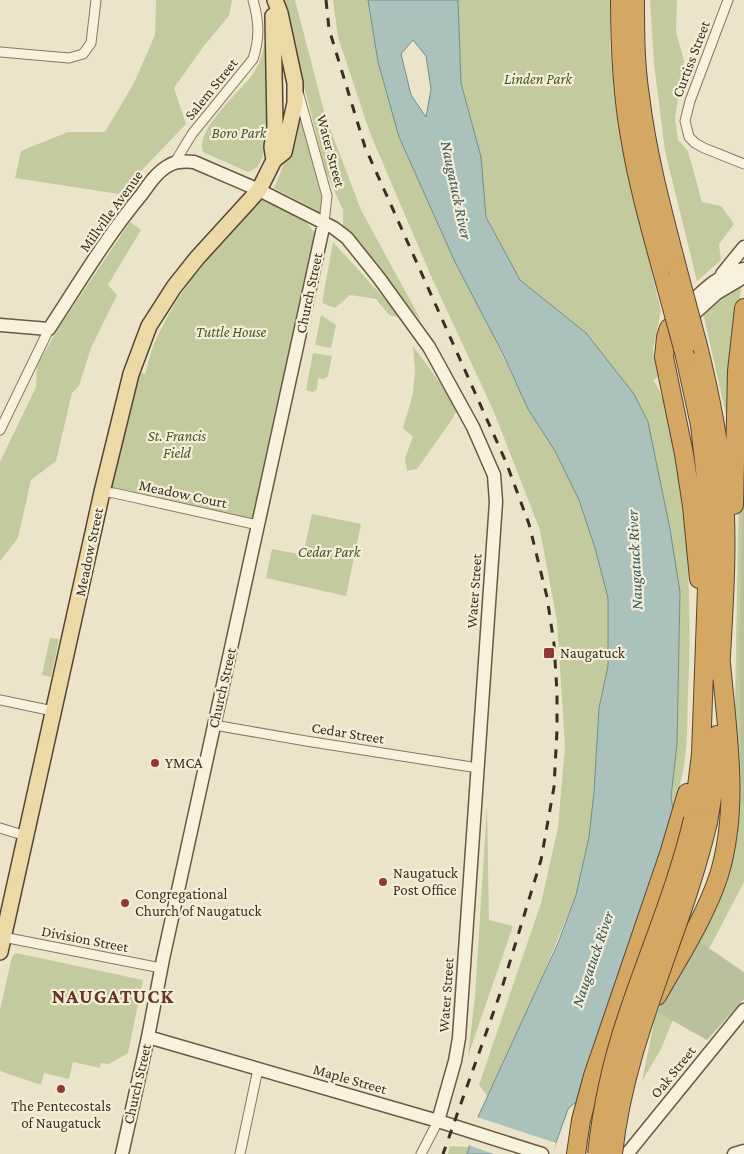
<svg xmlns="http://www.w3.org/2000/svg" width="744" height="1154" font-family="'Crimson Pro',serif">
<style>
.green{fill:#c3ca9e}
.cemetery{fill:#bac09d}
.water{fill:#aac1bc;stroke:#718f89;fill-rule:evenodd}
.pier{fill:#ece4ca}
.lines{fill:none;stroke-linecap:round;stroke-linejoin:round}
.street-casing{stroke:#88775f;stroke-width:11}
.secondary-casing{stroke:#6a5842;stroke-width:15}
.primary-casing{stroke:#574533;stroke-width:18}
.highway-casing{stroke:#574533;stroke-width:20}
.street{stroke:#f7f1dd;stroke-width:9}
.secondary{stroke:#f7f1dd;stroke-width:12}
.primary{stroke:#ecdaa6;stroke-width:15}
.highway{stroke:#d4a862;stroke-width:18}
.rail{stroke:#3a2f22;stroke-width:3;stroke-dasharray:9 9;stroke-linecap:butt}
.highway-bridge-casing{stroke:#574533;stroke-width:20;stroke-linecap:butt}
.highway-bridge{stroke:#d4a862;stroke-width:18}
.poi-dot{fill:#933733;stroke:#f4eed9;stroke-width:2}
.labels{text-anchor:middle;stroke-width:4.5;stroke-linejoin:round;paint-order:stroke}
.street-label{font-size:15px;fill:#3a2f22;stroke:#f4eed9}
.park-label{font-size:15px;font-style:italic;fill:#48552a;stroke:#f4eed9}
.poi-label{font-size:15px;fill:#3a2f22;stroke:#f4eed9;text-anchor:start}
.water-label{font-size:16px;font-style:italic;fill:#325858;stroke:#f4eed9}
.district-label{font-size:20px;font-weight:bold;letter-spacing:1px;fill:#643524;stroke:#f4eed9}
</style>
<rect width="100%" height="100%" fill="#ece4ca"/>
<!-- green -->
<path class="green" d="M156 0H232L229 16 203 47 174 88 186 124 119 194 15 178 21 151 68 132H105L134 83 155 35Z
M282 0H295L325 115 361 210 422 322 343 226V210L326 172Z
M333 0H368L378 62 399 137 528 409 555 451 579 500 595 548 608 598V666L599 708 594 792 589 837 576 895 530 1006 488 1097 479 1085 541 903 558 828 565 746 557 621 540 530 494 412 431 276 370 133 338 37Z
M458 0H610V44L615 104 622 148 661 311 653 349 658 377 653 380C667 399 669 424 673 448 689 529 692 610 688 693 687 716 688 741 684 765 682 780 677 794 673 809L671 797 677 744 680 592 586 333 520 280 486 217 481 157 461 83Z
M650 0H677L676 32 684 61 675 118 678 140 688 151 702 202 721 206 734 224 719 244 721 260 697 281 665 151 654 64Z
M267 31C268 62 275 142 258 166 255 169 252 170 248 172L203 152C195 129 239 93 252 75 262 62 264 47 267 31Z
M299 108 325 204 323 214 274 188C286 162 293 135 299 108Z
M262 195 298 213 316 234 277 405 287 408 259 526 102 492 132 371 145 374C148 364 150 354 154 344 178 288 221 239 262 195Z
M130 222 141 230 108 285 117 295 91 348 79 386 72 393 56 461 31 480 18 538 0 561V462L36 387 37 365 60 326Z
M333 242 402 318 389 315 376 299 350 295 335 308 322 303Z
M735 287 741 288 727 419 703 313 719 296Z
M321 315 336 325 331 348 315 345Z
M413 346 449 395 457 410 453 418 417 469 407 471 405 458 413 437 403 428 413 394 415 370Z
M313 353 332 356 328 376 324 379 318 378 317 389 313 392 306 390Z
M744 360V882L676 1012 661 1049 642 1081 655 1018 709 917 738 835 735 705 738 534Z
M312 514 361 524 346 596 266 578 272 549 303 555Z
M50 638 59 639 51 677 42 675Z
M487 806 489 920 513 926 468 1056 475 996Z
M16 953 143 980 128 1053 109 1064 101 1063 100 1068 73 1062 69 1079 44 1073 41 1085 0 1071V1010L12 957Z
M450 1146 468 1147 467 1154H448Z"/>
<!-- cemetery -->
<path class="cemetery" d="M744 466V804H742L739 652Z
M697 940 744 972V999L707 1040 657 1012Z"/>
<!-- water -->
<path class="water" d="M368 0H458L461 83 481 157 486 217 520 280 586 333 634 394 648 422 670 529 680 592 677 744 671 797 674 816 578 1100 568 1109 552 1154H467L478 1117 558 943 576 895 589 837 594 792 599 708 608 666V598L595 548 579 500 555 451 528 409 502 352 455 262 399 137 378 62ZM413 40 426 56 431 89 426 117 411 95 401 54Z"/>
<!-- pier -->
<path class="pier" d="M477 1117 556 1143 553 1154H494L468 1145Z"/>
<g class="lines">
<defs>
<path id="street" d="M728 0 690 101 685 121 689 137 695 143 704 148 744 164
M0 52 69 58 83 54 91 43 96 0
M299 95 327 196 324 223
M175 162 192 134 253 59C260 38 259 21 253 0
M0 430 49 329
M102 492 114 493 258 525
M0 700 53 711
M214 725 306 741 478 768
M0 828 26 836
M3 937 161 968
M240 1154 258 1069
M421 1154 438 1121"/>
<path id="secondary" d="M722 274 744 247
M683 310C702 292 717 274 744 269
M685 322 717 293 744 277
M0 325 49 329C79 283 107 236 142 194 149 184 157 172 168 166 176 161 184 161 194 162L259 190 334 228 347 238 379 278 429 347 473 427 494 475 496 502 459 1038 455 1061 438 1121
M148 1037 438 1121 542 1154
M122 1154 148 1037 163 959 324 223
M627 1154 744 1010
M734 1154 744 1151"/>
<path id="primary" d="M273 16 275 126 272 147 274 160
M0 952 102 492 131 374 149 326 174 287 197 258 259 190 274 160 284 152 295 103V83L280 13 275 0"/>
<path id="highway" d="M620 0C620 46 622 92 630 137 638 186 652 234 665 282
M635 0C635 32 635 64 640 96 647 155 663 213 678 271
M669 328 666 337 664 357 684 454 692 506 699 579
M697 342C710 393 720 443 724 496 728 555 723 615 720 674
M685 356 700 425 708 497 709 532 701 754 693 819
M734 505 737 371 744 308
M708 822 713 792 717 735
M657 996C679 957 705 918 719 875 740 807 727 732 721 663
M576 1154 581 1120 593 1076 669 854 687 793"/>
</defs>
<!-- street casing -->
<use href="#street" class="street-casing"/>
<!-- secondary casing -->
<use href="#secondary" class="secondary-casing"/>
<!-- primary casing -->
<use href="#primary" class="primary-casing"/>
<!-- highway casing -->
<use href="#highway" class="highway-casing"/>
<!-- street -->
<use href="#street" class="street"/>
<!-- secondary -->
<use href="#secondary" class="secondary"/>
<!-- primary -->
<use href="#primary" class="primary"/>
<!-- highway -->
<use href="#highway" class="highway"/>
<!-- rail -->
<path class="rail" d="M326 0 329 29 365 147 506 462 529 524 547 597 554 644 557 692V730L554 787 541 860 501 991 443 1154"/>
<defs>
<path id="highway-bridge" d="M678 271 697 342
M665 282 685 356
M597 1154C602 1108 612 1061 627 1017 649 951 677 887 693 819
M613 1154C625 1038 682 934 708 822"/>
</defs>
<!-- highway-bridge casing -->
<use href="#highway-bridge" class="highway-bridge-casing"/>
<!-- highway-bridge -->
<use href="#highway-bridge" class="highway-bridge"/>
</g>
<!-- markers -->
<g class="poi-dot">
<rect x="543" y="647" width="12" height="12" rx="2.5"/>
<circle cx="155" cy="763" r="5"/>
<circle cx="383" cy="882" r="5"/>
<circle cx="125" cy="903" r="5"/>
<circle cx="61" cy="1089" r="5"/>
</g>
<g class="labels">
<!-- street labels -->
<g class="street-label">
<text transform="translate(691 59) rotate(-69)" y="5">Curtiss Street</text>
<text transform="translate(211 89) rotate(-51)" y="5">Salem Street</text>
<text transform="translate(331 151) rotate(75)" y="5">Water Street</text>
<text transform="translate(111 211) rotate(-54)" y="5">Millville Avenue</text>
<text transform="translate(309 293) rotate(-78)" y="5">Church Street</text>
<text transform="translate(183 494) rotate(12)" y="5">Meadow Court</text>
<text transform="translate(89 552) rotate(-78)" y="5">Meadow Street</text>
<text transform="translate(474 591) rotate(-86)" y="5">Water Street</text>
<text transform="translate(222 688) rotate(-77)" y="5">Church Street</text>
<text transform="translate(348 733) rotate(9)" y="5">Cedar Street</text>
<text transform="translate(85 939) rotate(11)" y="5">Division Street</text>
<text transform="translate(446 995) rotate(-86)" y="5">Water Street</text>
<text transform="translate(673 1072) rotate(-51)" y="5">Oak Street</text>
<text transform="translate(350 1079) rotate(16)" y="5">Maple Street</text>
<text transform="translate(137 1084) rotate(-77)" y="5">Church Street</text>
</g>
<!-- park labels -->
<g class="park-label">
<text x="538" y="84">Linden Park</text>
<text x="239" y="138">Boro Park</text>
<text x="231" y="337">Tuttle House</text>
<text x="177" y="441">St. Francis<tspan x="177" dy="17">Field</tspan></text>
<text x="329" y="557">Cedar Park</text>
</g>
<!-- poi labels -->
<g class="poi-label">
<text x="560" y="658">Naugatuck</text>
<text x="165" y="768">YMCA</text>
<text x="393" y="878">Naugatuck<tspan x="393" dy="17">Post Office</tspan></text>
<text x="135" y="899">Congregational<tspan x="135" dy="17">Church of Naugatuck</tspan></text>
<text x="61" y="1111" text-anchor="middle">The Pentecostals<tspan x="61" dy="17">of Naugatuck</tspan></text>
</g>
<!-- water labels -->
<g class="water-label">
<text transform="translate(457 190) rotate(78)" y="6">Naugatuck River</text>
<text transform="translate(634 560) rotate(-93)" y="6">Naugatuck River</text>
<text transform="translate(592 959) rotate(-71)" y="6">Naugatuck River</text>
</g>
<!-- district labels -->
<g class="district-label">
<text x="113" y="1003">NAUGATUCK</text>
</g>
</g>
</svg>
